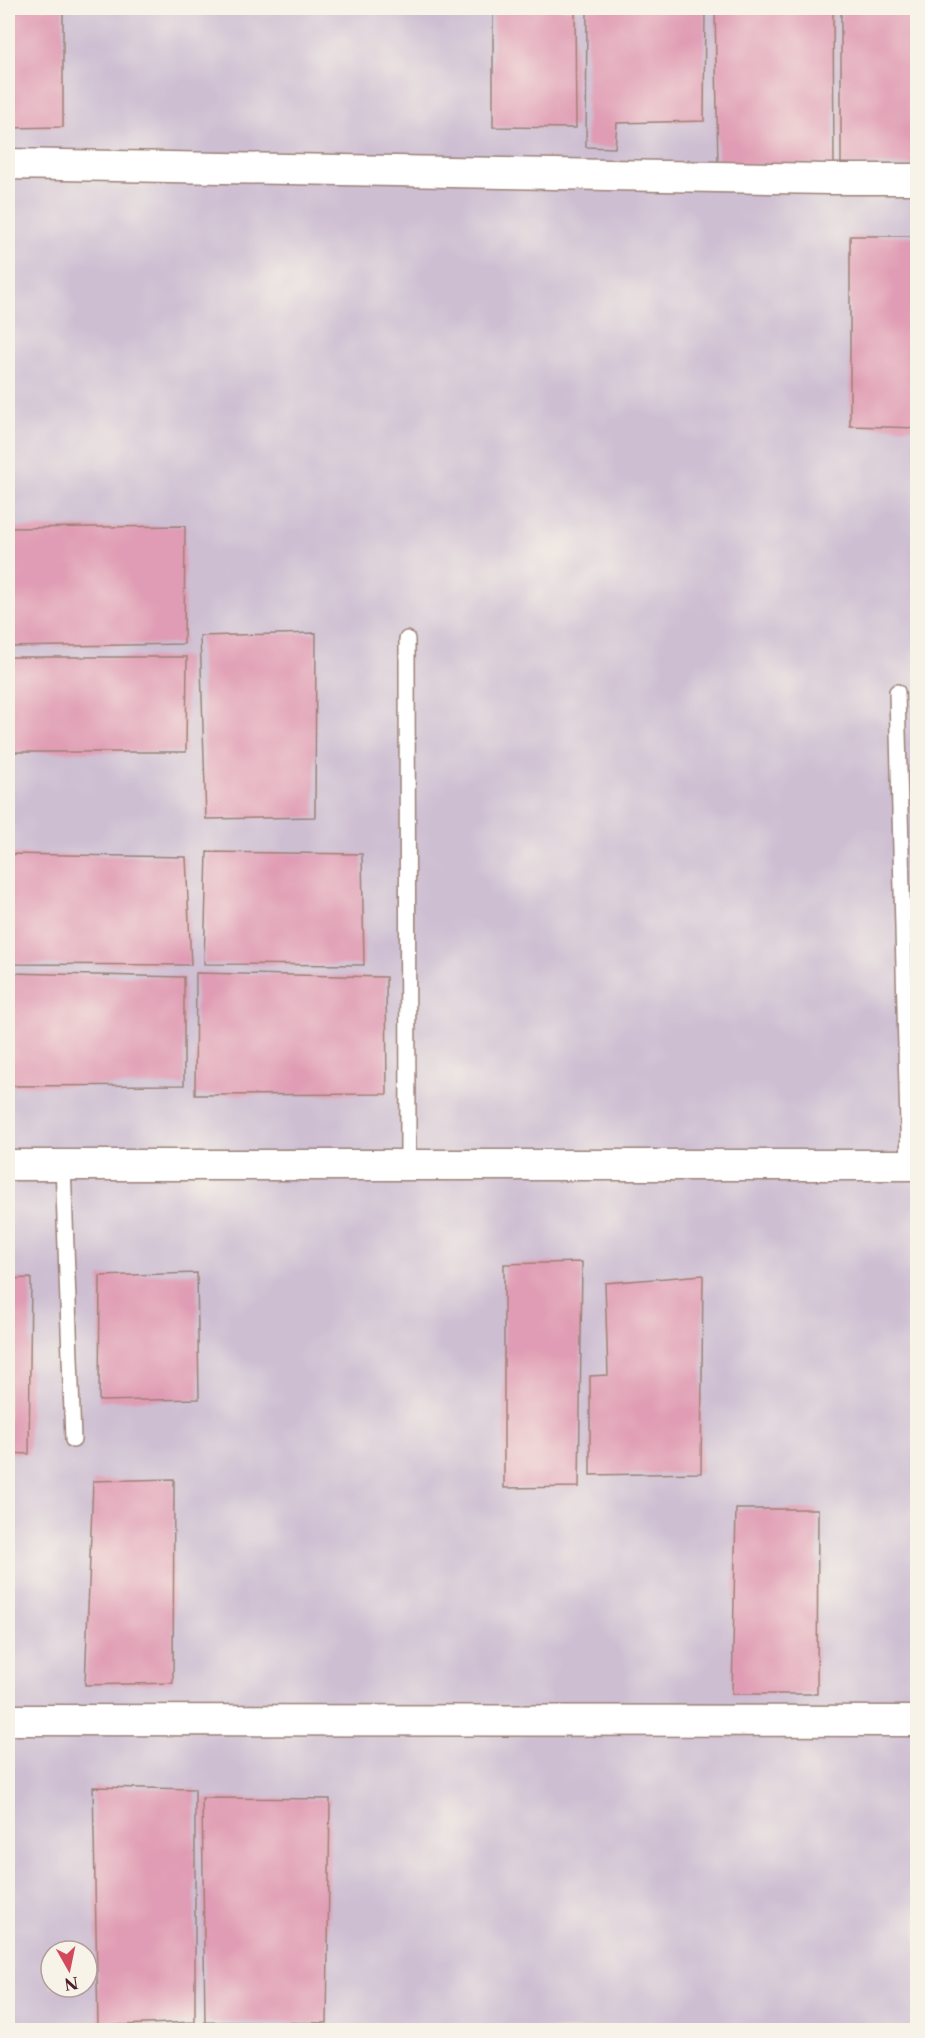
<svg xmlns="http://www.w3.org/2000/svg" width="925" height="2038" font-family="'Libre Caslon Text',serif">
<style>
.industrial{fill:#cdbed2;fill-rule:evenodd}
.building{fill:#e09cb4}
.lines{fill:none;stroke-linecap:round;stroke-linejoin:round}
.service-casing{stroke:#9c8278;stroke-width:18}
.minor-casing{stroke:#9c8278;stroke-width:33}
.service{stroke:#fff;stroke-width:15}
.minor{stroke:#fff;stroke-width:30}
</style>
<rect width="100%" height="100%" fill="#f7f3e8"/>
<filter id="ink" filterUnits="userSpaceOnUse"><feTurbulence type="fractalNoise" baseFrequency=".0167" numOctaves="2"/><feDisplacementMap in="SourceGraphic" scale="12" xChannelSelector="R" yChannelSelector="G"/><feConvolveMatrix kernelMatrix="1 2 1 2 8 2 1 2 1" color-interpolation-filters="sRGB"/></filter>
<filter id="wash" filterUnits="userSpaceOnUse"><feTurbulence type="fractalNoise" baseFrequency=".008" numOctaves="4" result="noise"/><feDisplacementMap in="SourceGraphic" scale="24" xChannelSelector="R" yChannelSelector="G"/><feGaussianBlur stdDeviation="1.35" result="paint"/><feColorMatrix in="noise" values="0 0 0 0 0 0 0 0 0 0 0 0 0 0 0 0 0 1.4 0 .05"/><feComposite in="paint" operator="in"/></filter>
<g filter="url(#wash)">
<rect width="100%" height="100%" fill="#ede4c6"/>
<!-- industrial -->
<path class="industrial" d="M8 8H917V2030H8ZM51 1951H87V1987H51Z"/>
<g id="blocks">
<!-- building -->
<path class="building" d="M8 8H63V127L8 128Z
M493 8H575L576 128 493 127Z
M587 8H705L704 121 617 123 615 148 586 147Z
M715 8H833L834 164 718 165Z
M841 8H918V165L841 164Z
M850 236H918V428L850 426Z
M185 526 184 644 8 647V528Z
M316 633 315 817 206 819 200 636Z
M8 657H187L186 752H8Z
M207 852 362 854 364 965 204 964Z
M8 854 186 857 191 965 8 964Z
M8 973 184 977V1085L8 1086Z
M196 973 386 977 387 1094 195 1095Z
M582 1262 579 1487 504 1488V1264Z
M197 1273 199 1399 99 1401 100 1276Z
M703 1275 701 1473 590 1475V1376L608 1375 605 1283Z
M31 1278 29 1454 8 1453V1279Z
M174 1479 173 1683 85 1685 93 1481Z
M736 1509H818L817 1694H732Z
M93 1787 195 1789V2022L98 2026Z
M202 1798 330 1799 327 2023 205 2022Z"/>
</g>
</g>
<g filter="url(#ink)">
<use href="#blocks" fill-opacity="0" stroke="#9c8278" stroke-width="1.5"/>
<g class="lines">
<defs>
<path id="service" d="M407 639 408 1164
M897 692 909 1165
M63 1164 73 1440"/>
<path id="minor" d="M8 164 829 179H918
M8 1165H918
M8 1720 918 1721"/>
</defs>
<!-- service casing -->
<use href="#service" class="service-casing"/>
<!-- minor casing -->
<use href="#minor" class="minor-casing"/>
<!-- service -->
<use href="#service" class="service"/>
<!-- minor -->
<use href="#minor" class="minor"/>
</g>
</g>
<!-- margin -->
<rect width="925" height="2038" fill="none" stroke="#f7f3e8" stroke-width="30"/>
<!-- north arrow -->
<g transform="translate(69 1969) rotate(171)"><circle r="28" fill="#f7f3e8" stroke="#b29e9c" stroke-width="1.5"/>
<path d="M0-4.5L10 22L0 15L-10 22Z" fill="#d1495b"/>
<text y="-9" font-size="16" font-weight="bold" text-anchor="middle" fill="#4a1f2b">N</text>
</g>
</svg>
